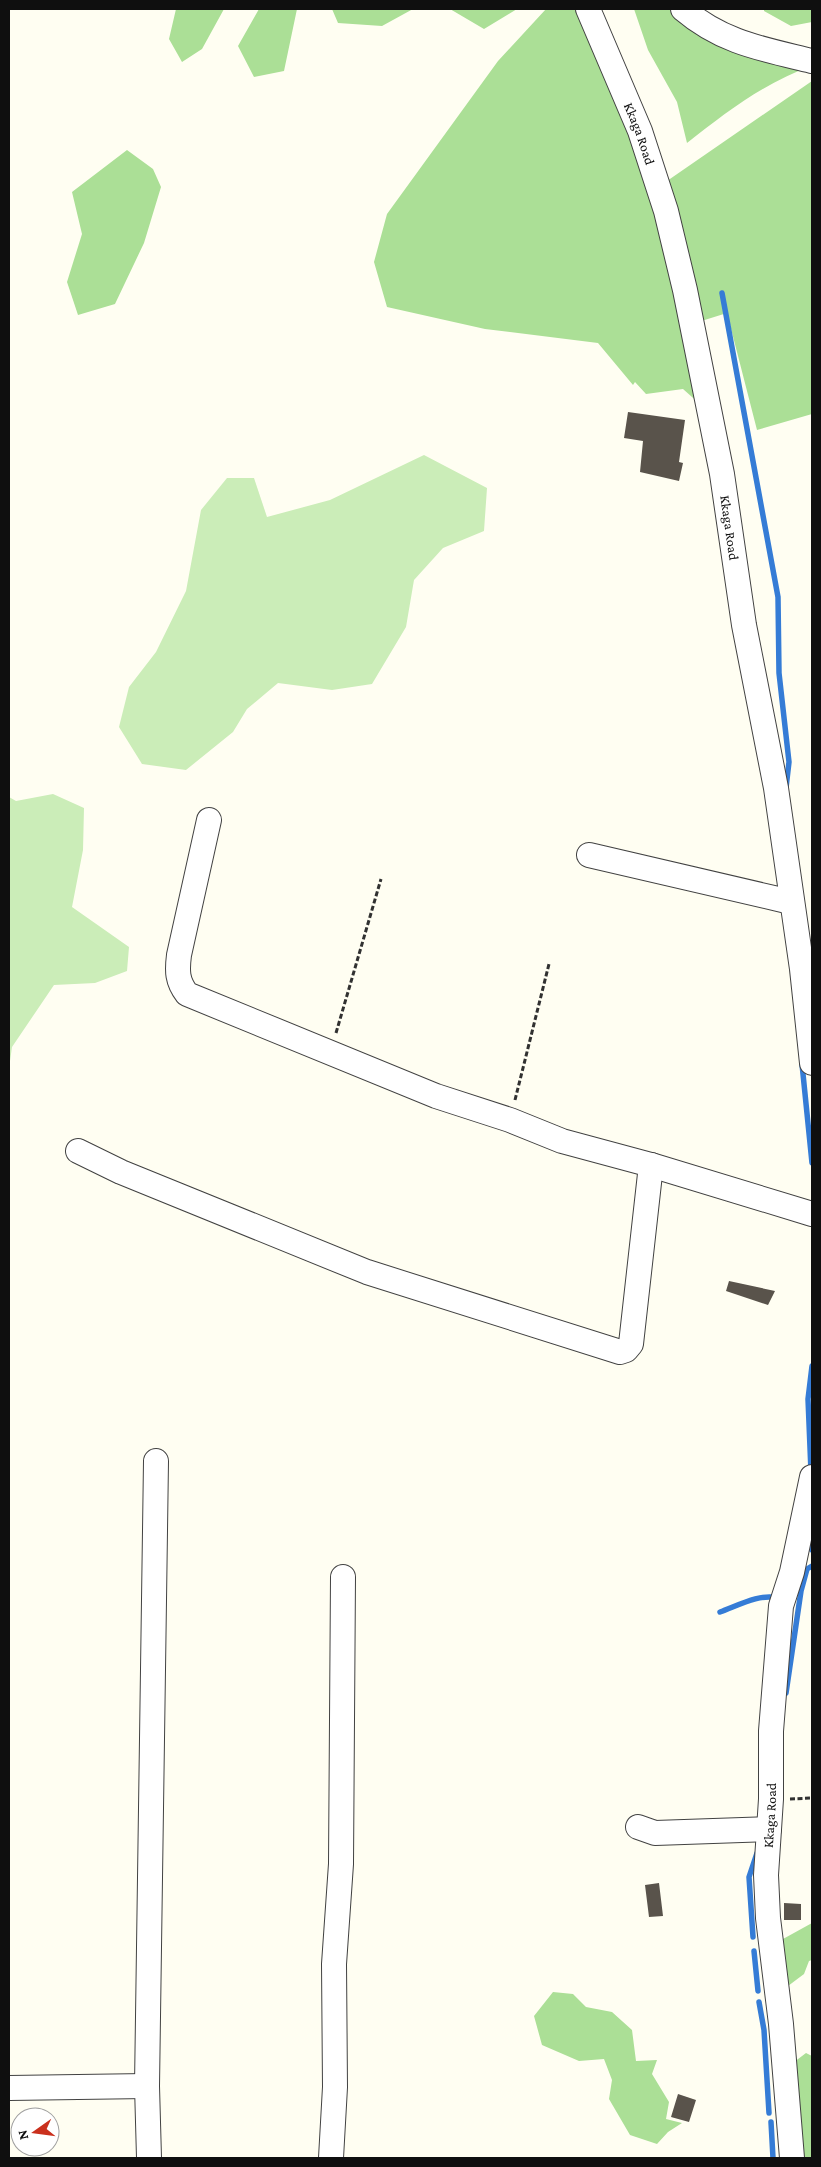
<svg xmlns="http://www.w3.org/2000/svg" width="821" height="2167" font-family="'Crimson Pro',serif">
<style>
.green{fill:#cbedb8}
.forest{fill:#abdf96}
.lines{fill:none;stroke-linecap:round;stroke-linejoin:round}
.stream{stroke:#357cd6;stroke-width:5.5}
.building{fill:#59534b}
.minor-casing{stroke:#424242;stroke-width:26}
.path{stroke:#313131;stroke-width:3;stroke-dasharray:5 2.5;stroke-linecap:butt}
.minor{stroke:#fff;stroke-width:24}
.labels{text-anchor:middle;stroke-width:5;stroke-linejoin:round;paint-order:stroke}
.street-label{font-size:14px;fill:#0f0f0f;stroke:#fff}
</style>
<rect width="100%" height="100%" fill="#fffef2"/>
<!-- green -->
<path class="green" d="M424 455 487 488 484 531 443 548 414 580 406 627 372 684 332 690 278 683 247 709 233 732 186 770 142 764 119 727 129 687 156 652 186 591 201 510 227 478H254L267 517 330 500Z
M53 794 84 808 83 850 72 907 129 947 127 971 95 983 54 985 12 1047 9 1068V797L16 801Z"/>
<!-- forest -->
<path class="forest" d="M176 9H224L202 49 182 62 169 39Z
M259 9H297L284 71 254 77 238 46Z
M332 9H413L382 26 338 23Z
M450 9H517L484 29Z
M546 9H600L667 181 812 81V414L757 430 727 313 695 323 710 413 683 389 646 394 635 382 633 385 598 343 485 329 387 307 374 262 387 214 498 61Z
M634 9H682L812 66C765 82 725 113 687 143L677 102 648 50Z
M764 9H812V22L791 26 764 11Z
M127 150 153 169 161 187 144 243 115 304 78 315 67 282 82 234 72 192Z
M812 1923V1960L809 1961 804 1974 788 1986 770 1955 783 1939Z
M553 1992 573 1994 586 2007 612 2012 632 2030 636 2061 657 2060 652 2074 669 2102 666 2119 682 2123 668 2132 657 2144 630 2135 609 2099 612 2080 604 2059 579 2061 542 2045 534 2016Z
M806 2053 812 2056V2158H793L777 2075Z"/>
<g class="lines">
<!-- stream -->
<path class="stream" d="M722 293 778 597 779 673 789 762 786 788
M802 1064 812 1163
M811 1472 808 1399 812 1366
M812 1538V1550
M720 1612C737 1606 760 1593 778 1598
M786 1693 801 1591 807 1569 812 1566
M753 1937 749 1877 757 1853
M754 1951 758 1991
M759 2002 764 2030 769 2113
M771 2122 773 2158"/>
</g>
<!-- building -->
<path class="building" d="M628 412 685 420 679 462 683 463 679 481 640 472 643 441 624 438Z
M729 1281 775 1291 768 1305 726 1291Z
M659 1883 663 1916 649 1917 645 1885Z
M784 1903 801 1904V1920H784Z
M678 2094 696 2100 689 2122 671 2117Z"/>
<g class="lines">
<defs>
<g id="minor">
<path id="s1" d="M588 9 640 131 666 211 685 290 722 474 744 625 776 788 802 969 812 1063"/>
<path d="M683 9C723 43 763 49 812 61"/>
<path d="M209 820 179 955C177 971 177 981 187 994L436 1096 510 1120 562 1141 651 1165 812 1214"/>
<path d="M589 855 791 902"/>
<path d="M78 1151 121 1172 367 1272 620 1352 626 1350 631 1344 651 1165"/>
<path d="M638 1827 655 1833 769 1829"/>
<path d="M9 2088 147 2086"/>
<path d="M149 2158 147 2086 156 1461"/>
<path d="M331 2158 335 2087 334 1964 341 1864 343 1577"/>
<path id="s2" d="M792 2158 781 2024 768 1918 766 1875 771 1799V1731L781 1606 792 1572 812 1477"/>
</g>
</defs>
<!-- minor casing -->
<use href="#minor" class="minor-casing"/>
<!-- path -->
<path class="path" d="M336 1033 381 879
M515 1100 549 964
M790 1799 812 1798"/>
<!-- minor -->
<use href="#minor" class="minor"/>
</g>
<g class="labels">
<!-- street labels -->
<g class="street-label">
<text dy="5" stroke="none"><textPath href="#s1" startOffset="135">Kkaga Road</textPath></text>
<text dy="5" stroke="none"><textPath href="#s1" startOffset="540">Kkaga Road</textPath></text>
<text dy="5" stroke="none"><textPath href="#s2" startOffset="344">Kkaga Road</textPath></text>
</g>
</g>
<!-- border -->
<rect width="821" height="2167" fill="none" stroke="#0f0f0f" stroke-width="20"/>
<!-- north arrow -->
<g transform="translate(35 2132) rotate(256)"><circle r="24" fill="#ffffff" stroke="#9f9f9f"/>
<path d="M0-4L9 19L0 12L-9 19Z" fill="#ca301d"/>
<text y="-8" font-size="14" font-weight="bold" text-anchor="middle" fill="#0f0f0f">N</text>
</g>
</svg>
